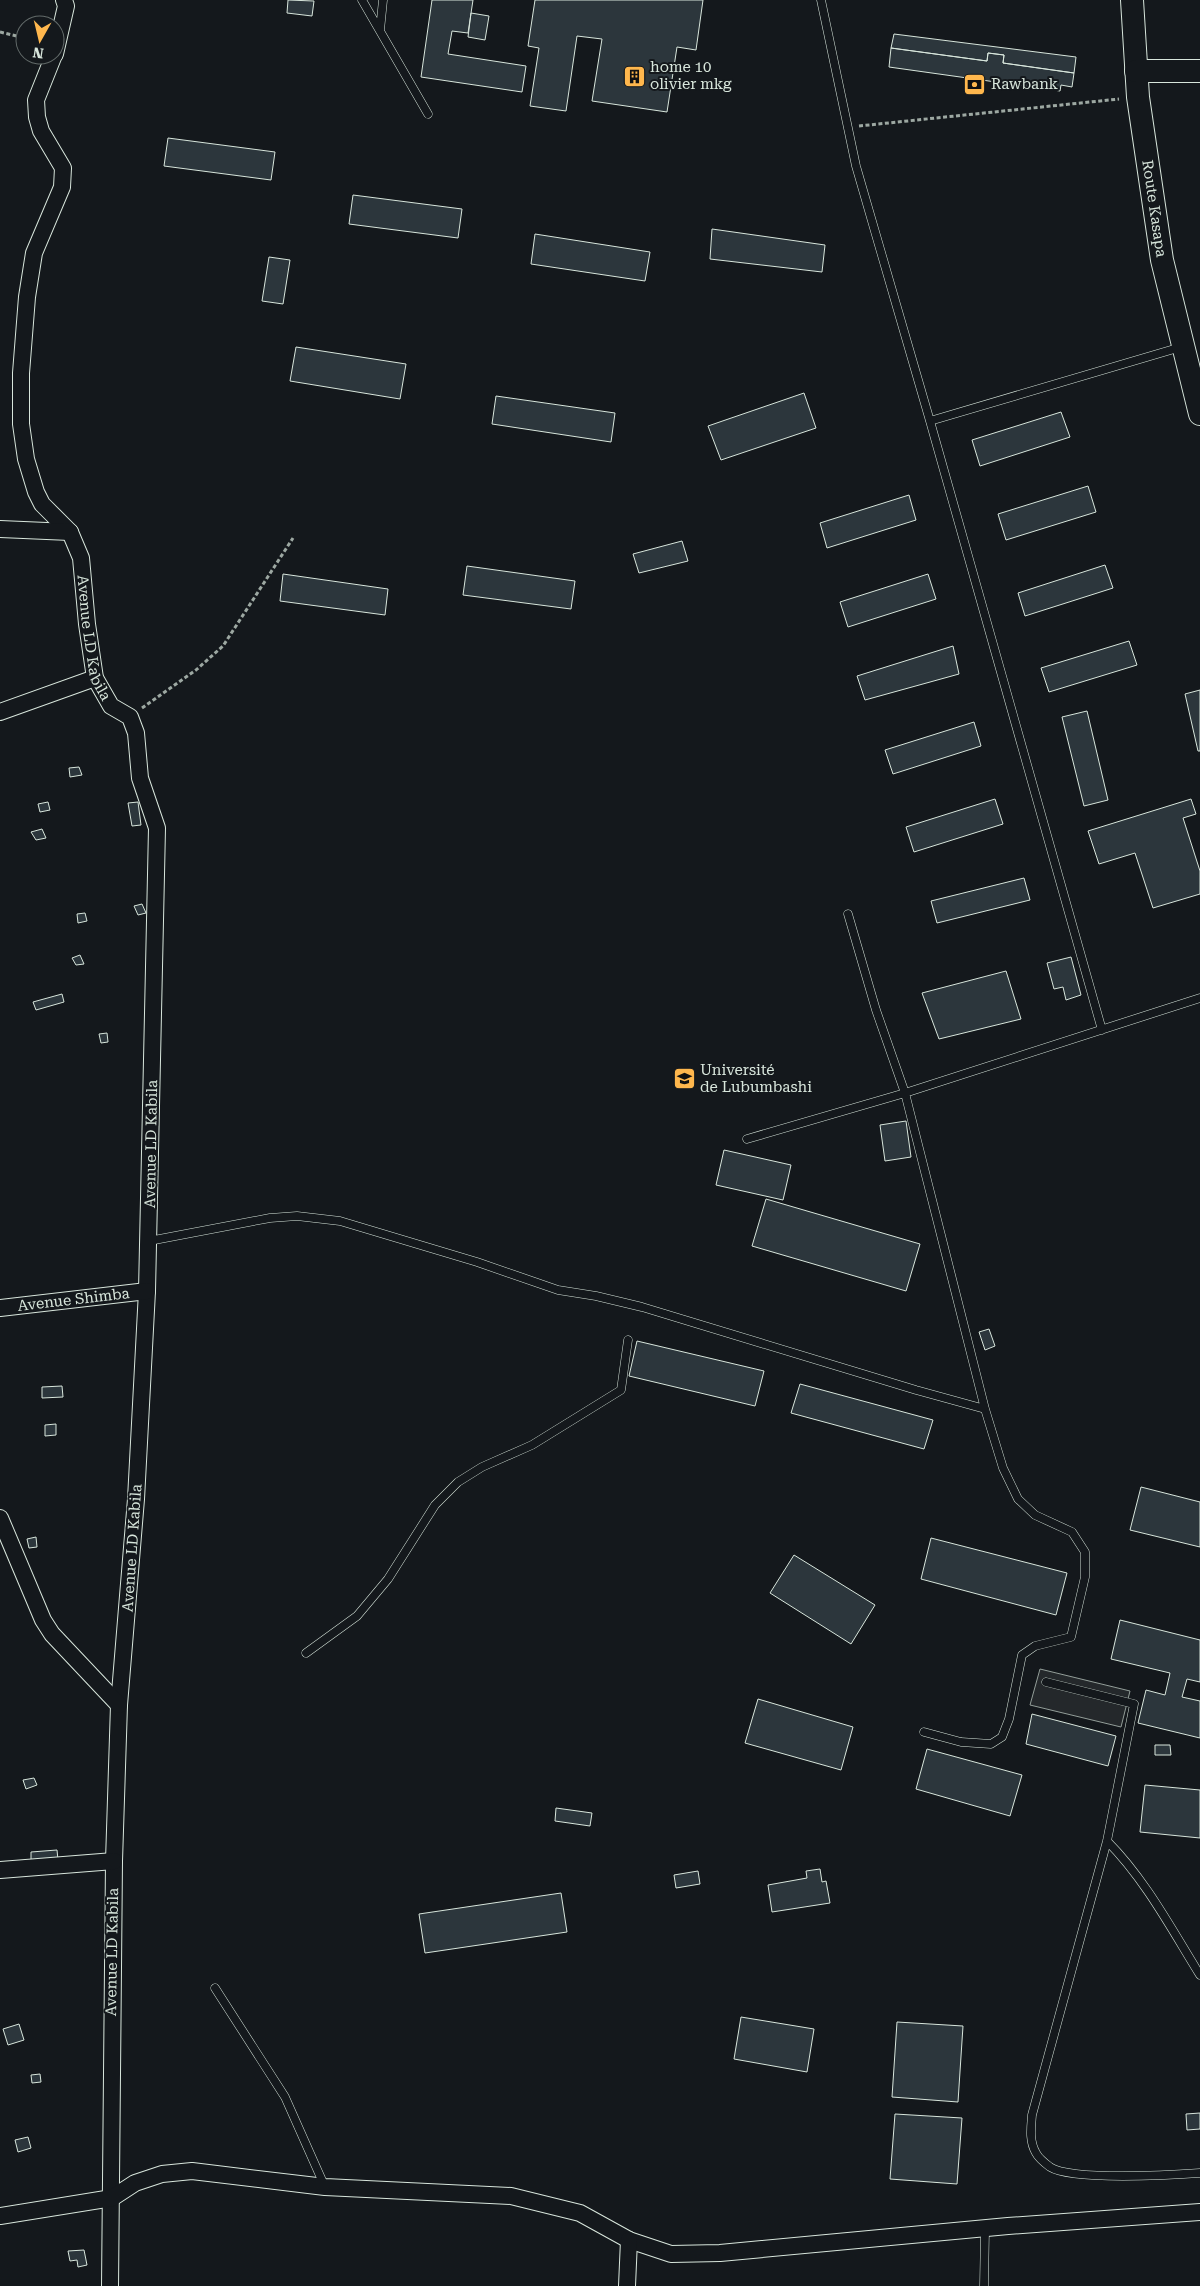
<svg xmlns="http://www.w3.org/2000/svg" width="1200" height="2286" font-family="'Roboto Serif',serif">
<style>
.parking{fill:#24282b;stroke:#939e99}
.building{fill:#2c363c;stroke:#d8e6dc}
.lines{fill:none;stroke-linecap:round;stroke-linejoin:round}
.lane-casing{stroke:#d8e6dc;stroke-width:9}
.street-casing{stroke:#d8e6dc;stroke-width:18}
.secondary-casing{stroke:#d8e6dc;stroke-width:24}
.path{stroke:#9da8a2;stroke-width:3;stroke-dasharray:4 2.5;stroke-linecap:butt}
.lane{stroke:#14181c;stroke-width:8}
.street{stroke:#14181c;stroke-width:16}
.secondary{stroke:#14181c;stroke-width:22}
.labels{text-anchor:middle;stroke-width:4;stroke-linejoin:round;paint-order:stroke}
.poi-label{font-size:15px;fill:#d8e6dc;stroke:#14181c;text-anchor:start}
.street-label{font-size:15px;fill:#d8e6dc;stroke:#14181c}
</style>
<rect width="100%" height="100%" fill="#14181c"/>
<!-- parking -->
<path class="parking" d="M1040 1669 1130 1691 1121 1727 1030 1705Z"/>
<!-- building -->
<path class="building" d="M288 0 314 1 312 16 287 13Z
M432 0H473L468 33 452 31 448 54 526 66 522 92 421 77Z
M535 0H703L696 50 677 47 667 112 592 101 602 39 577 36 566 111 530 106 539 48 528 46Z
M471 13 489 16 485 40 468 37Z
M894 34 1076 57 1074 73 1003 63 1004 55 988 53 987 61 891 48Z
M891 48 987 61 988 53 1004 55 1003 63 1074 73 1072 87 1061 85 1060 91 889 67Z
M168 138 275 152 271 180 164 166Z
M353 195 462 209 458 238 349 224Z
M712 229 825 245 822 272 710 259Z
M535 234 650 252 645 281 531 264Z
M269 257 290 260 283 304 262 301Z
M296 347 406 364 400 399 290 381Z
M804 393 816 428 721 460 708 426Z
M496 396 615 413 611 442 492 424Z
M1061 412 1070 437 980 466 972 440Z
M1088 486 1096 512 1006 540 998 514Z
M909 495 916 520 827 548 820 523Z
M682 541 688 561 639 573 633 554Z
M1105 565 1113 588 1025 616 1018 593Z
M467 566 575 581 571 609 463 595Z
M283 574 388 589 385 615 280 601Z
M928 574 936 599 848 627 840 602Z
M1129 641 1137 665 1049 692 1041 668Z
M953 646 959 674 865 700 857 676Z
M1200 690V751H1198L1185 694Z
M1087 711 1108 800 1084 806 1062 717Z
M974 722 981 746 893 774 885 750Z
M79 767 82 775 70 777 69 768Z
M995 799 1003 824 914 852 906 827Z
M1191 799 1196 814 1183 818 1200 871V894L1153 908 1135 853 1099 864 1088 831Z
M48 802 50 810 40 812 38 804Z
M138 802 141 825 132 826 128 803Z
M42 829 46 838 36 840 31 832Z
M1024 878 1030 900 937 923 931 901Z
M142 904 146 913 138 915 134 906Z
M85 913 87 921 78 923 77 914Z
M80 955 84 964 76 965 72 958Z
M1071 957 1081 995 1066 1000 1063 987 1054 989 1047 963Z
M1006 971 1021 1019 939 1039 922 993Z
M62 994 64 1002 36 1010 33 1002Z
M107 1033 108 1042 101 1043 99 1034Z
M906 1121 911 1157 885 1161 880 1125Z
M724 1150 791 1165 783 1200 716 1185Z
M766 1199 920 1244 906 1291 752 1246Z
M989 1329 995 1346 985 1350 979 1332Z
M637 1341 764 1371 755 1406 629 1376Z
M800 1384 933 1420 924 1449 791 1413Z
M62 1386 63 1397 42 1398V1387Z
M56 1424V1435L45 1436V1425Z
M1141 1487 1200 1502V1547L1130 1530Z
M36 1537 37 1547 29 1548 27 1539Z
M931 1538 1067 1573 1056 1615 921 1579Z
M794 1555 875 1605 851 1644 770 1593Z
M1120 1620 1200 1640V1682L1187 1679 1182 1697 1200 1701V1738L1138 1723 1146 1690 1165 1695 1170 1673 1111 1659Z
M758 1699 853 1727 841 1770 745 1743Z
M1032 1714 1116 1736 1108 1766 1026 1744Z
M1155 1745H1170L1171 1755H1155Z
M927 1749 1022 1775 1010 1816 916 1789Z
M34 1778 37 1785 26 1789 23 1780Z
M1145 1785 1200 1790V1838L1140 1832Z
M556 1808 592 1813 590 1826 555 1821Z
M57 1850 58 1860 31 1861V1852Z
M820 1869 822 1882 826 1881 830 1903 772 1912 768 1885 807 1878 806 1871Z
M698 1871 700 1884 676 1888 674 1875Z
M561 1893 567 1932 425 1953 419 1914Z
M741 2017 814 2029 807 2072 734 2059Z
M897 2022 963 2026 958 2102 892 2097Z
M19 2024 24 2040 8 2045 3 2029Z
M40 2074 41 2082 32 2083 31 2075Z
M1200 2113V2129L1187 2130 1186 2114Z
M895 2114 962 2118 957 2184 890 2179Z
M28 2137 31 2148 18 2152 15 2140Z
M84 2250 87 2265 78 2267 77 2260 70 2261 68 2251Z"/>
<g class="lines">
<defs>
<path id="lane" d="M362 0 428 114
M821 0 856 166 930 421 1102 1030
M380 30 383 0
M930 421 1181 347
M747 1139 905 1093 876 1010 848 914
M149 1241 270 1218 297 1216 340 1221 477 1262 558 1290 596 1296 642 1307 916 1390 985 1409
M306 1653 357 1616 388 1579 435 1505 458 1482 482 1467 532 1445 621 1390 628 1340
M1046 1682 1134 1704 1107 1841 1032 2115C1031 2128 1029 2141 1036 2153 1038 2157 1046 2164 1050 2167 1072 2181 1172 2175 1200 2173
M924 1732 961 1742 991 1744 1002 1737 1009 1719 1022 1655 1035 1646 1071 1637 1085 1577V1552L1072 1532 1035 1515 1018 1499 1003 1468 985 1409 905 1093 1200 998
M1107 1841C1145 1879 1172 1930 1200 1975
M215 1988 285 2097 325 2187
M984 2286 985 2229"/>
<g id="street">
<path d="M55 54 66 6 64 0"/>
<path id="s1" d="M54 55 36 100 37 117 41 131 63 168 62 187 34 253 27 297 21 373V424L26 459 36 492 42 504 70 532 81 558 87 624 95 678 111 706 130 717 136 733 140 778 157 828 147 1291 136 1499 119 1705 114 1861 110 2286"/>
<path d="M0 529 70 532"/>
<path d="M0 712 95 678"/>
<path id="s2" d="M0 1308 147 1291"/>
<path d="M0 1518 43 1620 52 1634 119 1705"/>
<path d="M0 1870 114 1861"/>
<path d="M0 2216 112 2198 135 2183 162 2174 192 2171 325 2187 511 2196 580 2213 629 2240 671 2254 720 2253 1008 2226 1200 2212"/>
<path d="M627 2286 629 2240"/>
</g>
<g id="secondary">
<path id="s3" d="M1132 0 1138 97 1162 260 1200 414"/>
<path d="M1136 71H1200"/>
</g>
</defs>
<!-- lane casing -->
<use href="#lane" class="lane-casing"/>
<!-- street casing -->
<use href="#street" class="street-casing"/>
<!-- secondary casing -->
<use href="#secondary" class="secondary-casing"/>
<!-- path -->
<path class="path" d="M0 32 25 38
M859 126 1119 99
M142 708 196 670 223 646 293 538"/>
<!-- lane -->
<use href="#lane" class="lane"/>
<!-- street -->
<use href="#street" class="street"/>
<!-- secondary -->
<use href="#secondary" class="secondary"/>
</g>
<!-- icons -->
<defs>
<symbol id="building-square" viewBox="-11 -11 22 22"><rect x="-9" y="-9" width="18" height="18" rx="4" fill="#ffb74d" stroke="#14181c"/><path d="M-4-6H4V6H1V3H-1V6H-4ZM-2.5-4.3h1.7v1.8h-1.7ZM.8-4.3h1.7v1.8H.8ZM-2.5-1h1.7V.8h-1.7ZM.8-1h1.7V.8H.8Z" fill="#111"/></symbol>
<symbol id="bank-square" viewBox="-11 -11 22 22"><rect x="-9" y="-9" width="18" height="18" rx="4" fill="#ffb74d" stroke="#14181c"/><path d="M-6-4H6V4H-6ZM0-2.3a2.3 2.3 0 1 0 0 4.6a2.3 2.3 0 1 0 0-4.6Z" fill="#111"/></symbol>
<symbol id="university-square" viewBox="-11 -11 22 22"><rect x="-9" y="-9" width="18" height="18" rx="4" fill="#ffb74d" stroke="#14181c"/><path d="M0-5L7-2L0 1L-7-2ZM-4 1L0 2.5L4 1V4Q0 6-4 4Z" fill="#111"/></symbol>
</defs>
<g fill-rule="evenodd">
<use href="#building-square" x="622" y="64" width="25" height="25"/>
<use href="#bank-square" x="962" y="72" width="25" height="25"/>
<use href="#university-square" x="672" y="1066" width="25" height="25"/>
</g>
<g class="labels">
<!-- poi labels -->
<g class="poi-label">
<text x="650" y="72">home 10<tspan x="650" dy="17">olivier mkg</tspan></text>
<text x="991" y="89">Rawbank</text>
<text x="700" y="1075">Université<tspan x="700" dy="17">de Lubumbashi</tspan></text>
</g>
<!-- street labels -->
<g class="street-label">
<text dy="5" stroke="none"><textPath href="#s3" startOffset="210">Route Kasapa</textPath></text>
<text dy="5" stroke="none"><textPath href="#s1" startOffset="618">Avenue LD Kabila</textPath></text>
<text transform="translate(151 1144) rotate(-89)" y="5">Avenue LD Kabila</text>
<text dy="5" stroke="none"><textPath href="#s2" startOffset="74">Avenue Shimba</textPath></text>
<text transform="translate(132 1548) rotate(-86)" y="5">Avenue LD Kabila</text>
<text transform="translate(112 1952) rotate(-89)" y="5">Avenue LD Kabila</text>
</g>
</g>
<!-- north arrow -->
<g transform="translate(40 40) rotate(188)"><circle r="24" fill="#14181c" stroke="#626a69"/>
<path d="M0-4L9 19L0 12L-9 19Z" fill="#ffb74d"/>
<text y="-8" font-size="14" font-weight="bold" text-anchor="middle" fill="#d8e6dc">N</text>
</g>
</svg>
